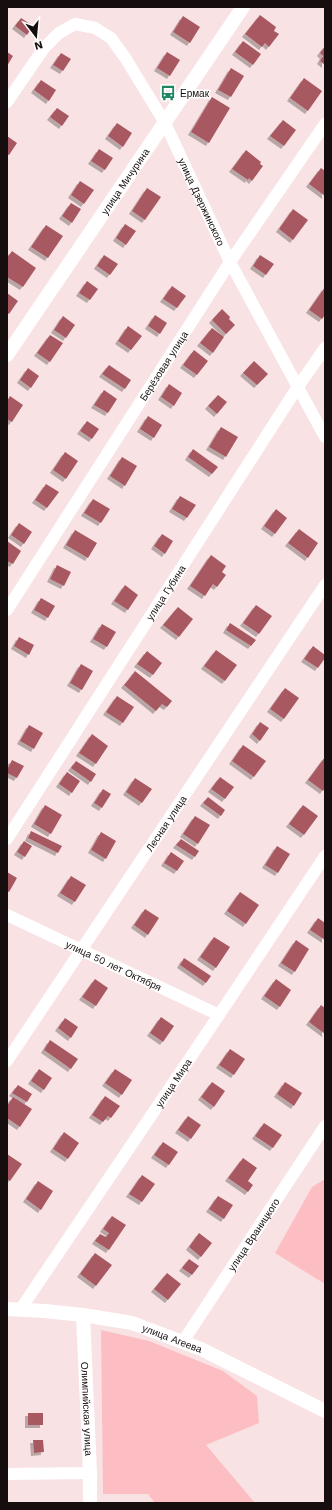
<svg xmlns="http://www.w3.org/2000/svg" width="332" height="1510" font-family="'Work Sans',sans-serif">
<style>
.green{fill:#fcbec2}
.building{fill:#a85961;filter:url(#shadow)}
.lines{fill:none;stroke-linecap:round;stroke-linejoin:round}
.minor{stroke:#fff;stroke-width:12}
.tertiary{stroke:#fff;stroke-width:14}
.labels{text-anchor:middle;stroke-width:3;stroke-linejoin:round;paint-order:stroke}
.poi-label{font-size:10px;fill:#150d0e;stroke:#fff;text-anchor:start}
.street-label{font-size:10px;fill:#150d0e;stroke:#fff}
</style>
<defs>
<filter id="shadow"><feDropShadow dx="-3" dy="3" stdDeviation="0" flood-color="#0004"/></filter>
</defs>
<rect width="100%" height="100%" fill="#f9e2e3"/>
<!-- green -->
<path class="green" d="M325 1179V1284L275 1253 312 1187Z
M101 1330 149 1341 223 1371 257 1396 259 1423 206 1445 255 1503H155L148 1494H103Z"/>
<!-- building -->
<path class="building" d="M260 15 276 27 274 31 279 34 269 47 265 43 262 47 245 34Z
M183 16 200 27 190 43 173 32Z
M21 18 33 26 27 35 15 26Z
M243 41 261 54 253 65 235 52Z
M325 46V65L320 61 323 56 320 53Z
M7 52 13 56 7 66Z
M167 52 180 60 170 76 157 68Z
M61 53 71 59 63 71 53 65Z
M231 68 244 76 231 97 218 90Z
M304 78 322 91 308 111 290 98Z
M41 80 56 90 49 101 34 90Z
M212 97 230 108 209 143 191 132Z
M57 108 69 116 62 126 50 117Z
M283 120 296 130 284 146 270 136Z
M117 123 132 133 123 147 108 136Z
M7 136 17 143 9 155 7 154Z
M99 149 113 158 105 170 91 161Z
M246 150 261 162 260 164 263 166 252 181 249 178 248 180 232 169Z
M321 168 325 171V196L309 184Z
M80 181 94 190 84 204 71 195Z
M147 188 161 197 145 220 132 211Z
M71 203 81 209 72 223 62 216Z
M293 209 308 220 293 240 279 229Z
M125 224 136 231 126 245 116 238Z
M46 225 63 236 48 258 31 247Z
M12 251 36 268 23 287 7 277V258Z
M104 255 118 264 110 275 97 266Z
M260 255 274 264 266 275 253 266Z
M87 281 98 289 90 300 79 293Z
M172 286 186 296 177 308 163 299Z
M325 287V315L322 319 309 310Z
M7 293 18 301 9 314 7 312Z
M222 309 230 317 229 319 235 325 226 334 212 320Z
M155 315 167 323 160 334 148 326Z
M63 316 75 325 66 338 54 330Z
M128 326 142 336 131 350 118 341Z
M212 328 224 337 213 353 200 343Z
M50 335 63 343 50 362 37 353Z
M194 350 208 361 197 375 183 365Z
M254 361 268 374 257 385 243 373Z
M109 365 131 380 125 389 102 374Z
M28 368 39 376 31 388 20 380Z
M169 384 182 393 174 406 161 397Z
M104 390 117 399 108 413 94 405Z
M218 395 227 402 217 414 208 406Z
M10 396 23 405 12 422 7 419V401Z
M148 416 162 425 154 438 140 429Z
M87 421 99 429 92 439 80 431Z
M221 427 238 437 226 457 209 447Z
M193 449 218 467 212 474 188 457Z
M65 452 78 461 66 479 53 470Z
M122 457 137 466 125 486 110 476Z
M46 484 59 492 47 508 35 500Z
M180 496 196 505 187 518 172 509Z
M93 499 110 509 101 523 84 513Z
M276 509 287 518 275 534 264 526Z
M19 523 32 532 24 544 11 535Z
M299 529 318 543 308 558 288 543Z
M75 530 97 543 88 558 66 545Z
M162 534 173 541 165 554 154 546Z
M7 541 21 551 13 564 7 561Z
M211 555 226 566 222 572 226 575 217 587 213 584 205 596 190 586Z
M57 565 71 572 64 586 50 579Z
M125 585 138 595 128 610 114 601Z
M41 598 55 606 48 618 34 610Z
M256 605 272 616 259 634 243 623Z
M178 607 193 619 179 637 163 625Z
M230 623 256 640 251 646 226 630Z
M102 624 116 632 107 647 93 639Z
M19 637 34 645 29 655 14 646Z
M313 646 325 655V658L318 668 304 659Z
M216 650 237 665 225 681 204 666Z
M147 651 162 663 153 675 137 664Z
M81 664 93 671 82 690 70 683Z
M135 671 172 701 167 707 162 704 156 711 124 685 130 678 149 693 130 678Z
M285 688 299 698 284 719 270 709Z
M117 696 134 707 123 723 106 712Z
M260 722 269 728 260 741 252 734Z
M29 725 43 733 34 749 20 741Z
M92 734 108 746 96 764 79 753Z
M243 745 266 761 254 777 232 761Z
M325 757V788L323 791 308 780Z
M12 760 24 766 17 778 7 773V770Z
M76 761 96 774 91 782 71 768Z
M67 772 80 781 72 793 59 784Z
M220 777 234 787 225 799 211 789Z
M135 778 152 789 142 803 126 792Z
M103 789 111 794 102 808 94 803Z
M208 797 225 810 221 816 203 803Z
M45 805 62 815 51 834 34 824Z
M303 805 318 816 304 835 289 824Z
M195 816 210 825 198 844 183 834Z
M31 831 62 846 58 853 28 838Z
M101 832 116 841 106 859 91 850Z
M181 839 199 851 195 857 176 845Z
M24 841 32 846 25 857 17 852Z
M277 846 290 854 278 873 265 865Z
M171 852 184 861 177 871 164 863Z
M7 872 17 878 9 892 7 891Z
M71 876 86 885 75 902 60 893Z
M240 892 259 905 246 924 227 911Z
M145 909 159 918 148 935 134 925Z
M318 918 325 923V940L310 930Z
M214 937 230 947 216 968 200 957Z
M296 940 309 949 295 972 281 963Z
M184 958 211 976 206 983 180 965Z
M95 979 108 988 96 1006 82 997Z
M276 979 291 990 280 1007 264 996Z
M321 1005 325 1008V1034L309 1022Z
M161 1017 174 1026 163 1042 150 1033Z
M65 1018 78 1027 71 1038 58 1028Z
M50 1040 78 1059 71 1069 44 1050Z
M230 1049 245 1059 234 1075 219 1065Z
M39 1069 52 1078 44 1090 31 1081Z
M115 1069 132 1080 122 1095 105 1083Z
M212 1082 225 1091 214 1107 201 1097Z
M285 1082 302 1093 294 1106 277 1094Z
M18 1085 32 1094 27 1102 12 1093Z
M105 1096 120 1106 111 1118 108 1116 103 1122 92 1115Z
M13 1097 32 1109 20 1127 7 1118V1106Z
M188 1116 201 1125 191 1139 178 1130Z
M264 1123 282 1135 273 1148 255 1136Z
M64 1132 79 1143 68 1159 53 1149Z
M163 1142 178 1152 169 1165 154 1155Z
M7 1154 22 1164 10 1181 7 1179Z
M243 1158 257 1168 248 1181 253 1185 248 1192 228 1178Z
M142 1175 155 1184 142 1202 129 1194Z
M38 1181 53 1191 41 1210 26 1199Z
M218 1196 233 1205 224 1219 209 1209Z
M112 1216 126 1225 109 1250 95 1241 100 1234 106 1237 109 1233 103 1229Z
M199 1233 212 1243 201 1257 189 1247Z
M95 1253 112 1265 96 1286 80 1274Z
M189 1259 199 1266 192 1275 182 1268Z
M167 1273 181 1284 168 1300 154 1289Z
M28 1413H43V1425H28Z
M33 1440H43L44 1452 34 1453Z"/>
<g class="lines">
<!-- minor -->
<g class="minor">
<path id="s1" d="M7 102 44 48 59 33 75 24 95 28 111 38 126 59 165 123 230 262 325 437"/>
<path id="s2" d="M7 610 230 262 325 124"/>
<path id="s3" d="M7 839 297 388 325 348"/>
<path id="s4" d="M7 915 219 1015"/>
<path id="s5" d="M7 1061 325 585"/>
<path id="s6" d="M20 1310 219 1015 325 856"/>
<path id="s7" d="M182 1343 325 1126"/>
<path d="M7 1474 90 1473"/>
</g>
<!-- tertiary -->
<g class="tertiary">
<path id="s8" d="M7 355 243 7"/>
<path id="s9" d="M7 1309 45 1311 83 1315 132 1323 201 1349 325 1411"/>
<path id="s10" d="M83 1315 90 1473V1503"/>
</g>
</g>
<!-- icons -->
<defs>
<symbol id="bus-bare" viewBox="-9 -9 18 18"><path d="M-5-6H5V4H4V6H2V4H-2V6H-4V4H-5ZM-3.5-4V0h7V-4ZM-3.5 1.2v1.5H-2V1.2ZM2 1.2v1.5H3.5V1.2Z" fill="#1d8561" stroke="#fff" stroke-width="2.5" paint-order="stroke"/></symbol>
</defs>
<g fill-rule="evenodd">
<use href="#bus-bare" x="157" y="82" width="22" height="22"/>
</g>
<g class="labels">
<!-- poi labels -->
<g class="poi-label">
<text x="180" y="97">Ермак</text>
</g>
<!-- street labels -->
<g class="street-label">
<text dy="4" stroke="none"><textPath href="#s8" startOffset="210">улица Мичурина</textPath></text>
<text dy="4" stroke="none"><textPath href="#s1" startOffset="332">улица Дзержинского</textPath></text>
<text dy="4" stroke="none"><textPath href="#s2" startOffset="290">Берёзовая улица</textPath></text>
<text dy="4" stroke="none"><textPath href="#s3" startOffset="293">улица Губина</textPath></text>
<text dy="4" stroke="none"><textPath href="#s5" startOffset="286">Лесная улица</textPath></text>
<text dy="4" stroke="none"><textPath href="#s4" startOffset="118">улица 50 лет Октября</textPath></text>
<text dy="4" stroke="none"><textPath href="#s6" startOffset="274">улица Мира</textPath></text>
<text dy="4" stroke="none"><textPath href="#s7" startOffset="130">улица Враницкого</textPath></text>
<text dy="4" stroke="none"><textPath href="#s9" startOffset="169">улица Агеева</textPath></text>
<text dy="4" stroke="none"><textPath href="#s10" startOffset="94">Олимпийская улица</textPath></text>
</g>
</g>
<!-- border -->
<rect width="332" height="1510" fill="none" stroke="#150d0e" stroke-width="16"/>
<!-- north arrow -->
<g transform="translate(36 36) rotate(164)" stroke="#ffffff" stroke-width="3" paint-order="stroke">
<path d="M0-3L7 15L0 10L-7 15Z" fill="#150d0e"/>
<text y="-6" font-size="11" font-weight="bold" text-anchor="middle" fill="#150d0e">N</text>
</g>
</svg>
